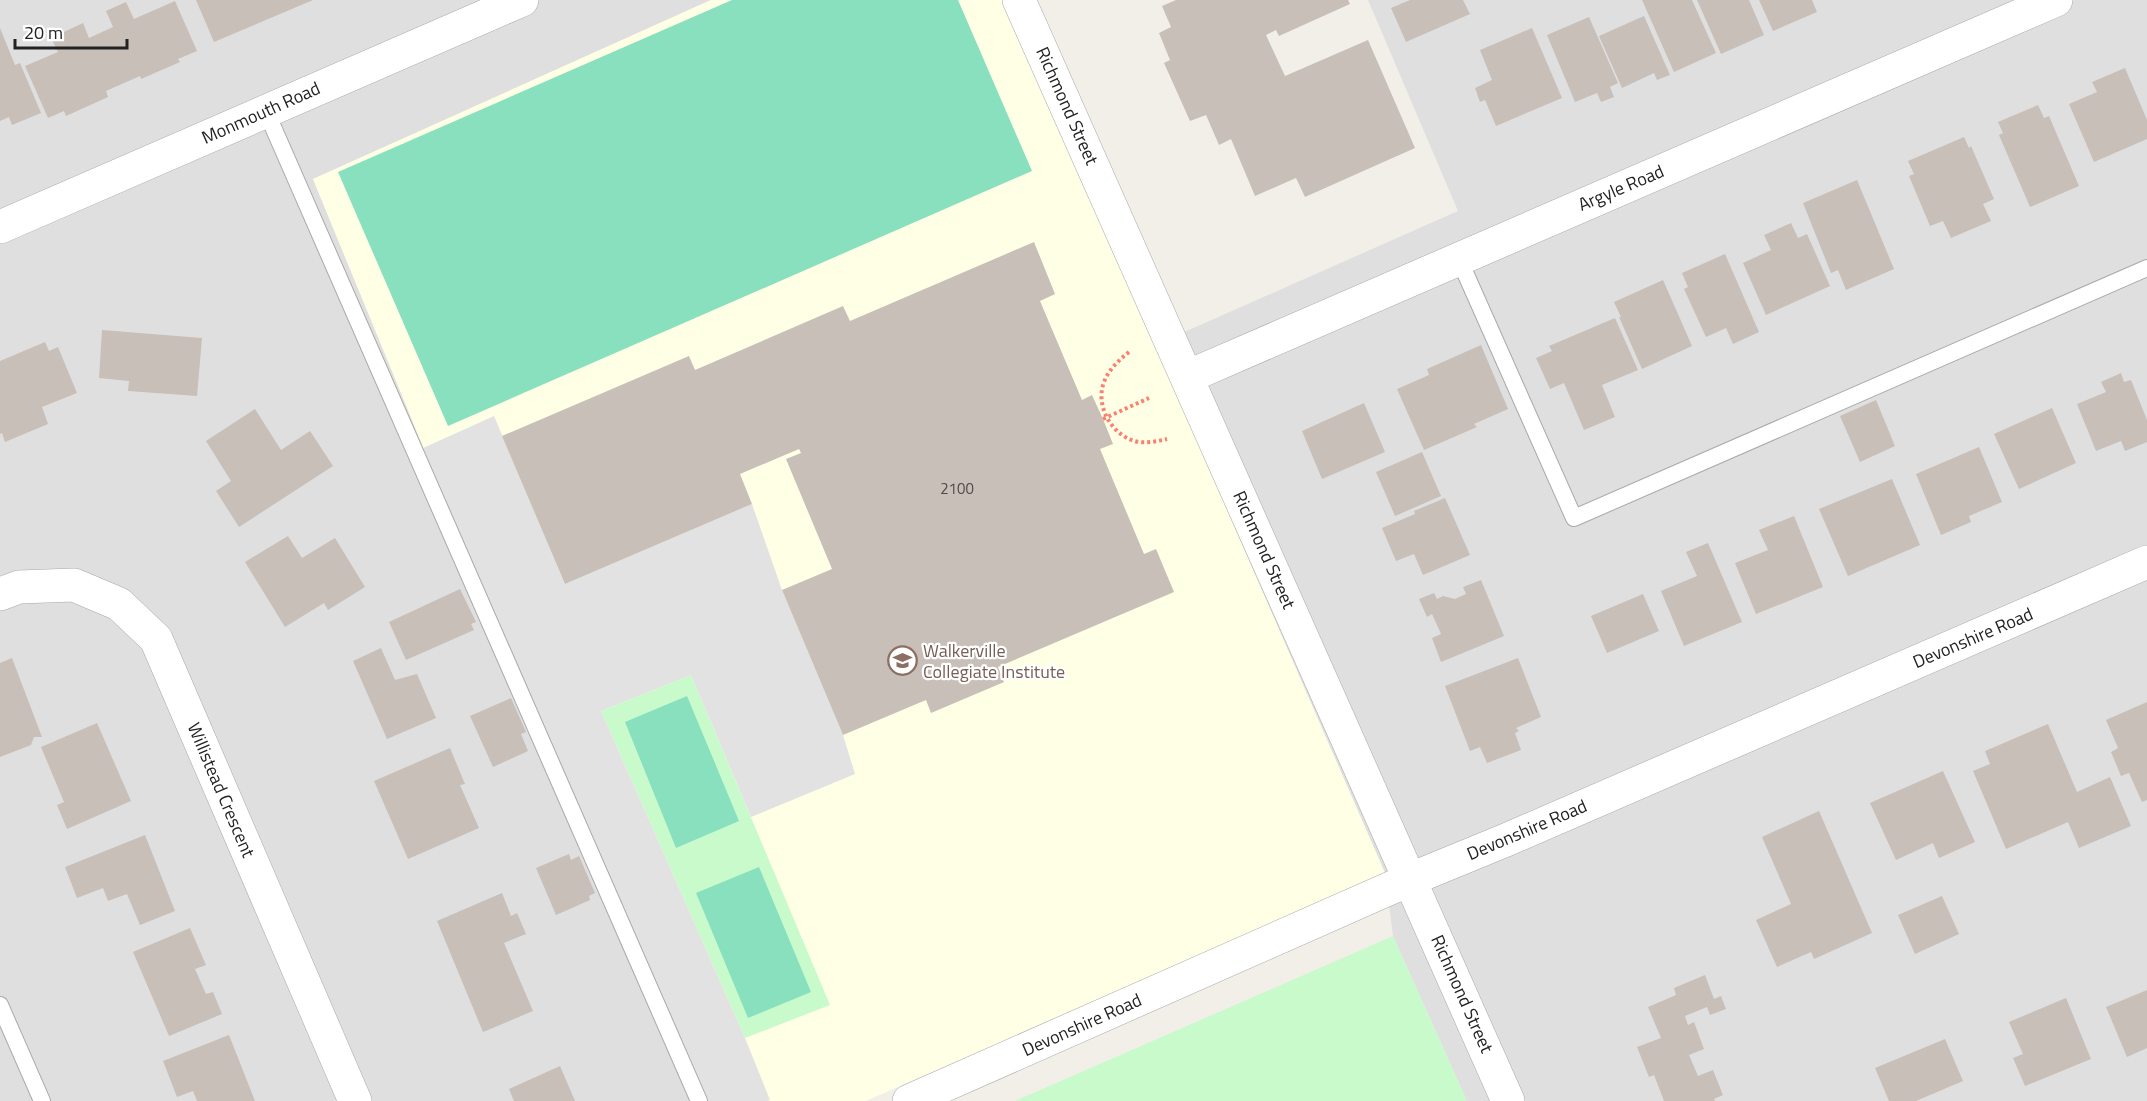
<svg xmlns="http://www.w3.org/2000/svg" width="2147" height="1101" font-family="'Titillium Web',sans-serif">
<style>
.residential{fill:#e0dfdf}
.education{fill:#ffffe5}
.park{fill:#c8facc}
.pitch{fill:#88e0be}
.parking{fill:#e2e2e2}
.building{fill:#c7bfb8}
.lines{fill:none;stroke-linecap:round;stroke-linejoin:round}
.lane-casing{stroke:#a9a9a9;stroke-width:18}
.street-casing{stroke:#a9a9a9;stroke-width:34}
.path{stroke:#fa8072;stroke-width:4;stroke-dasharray:3 3;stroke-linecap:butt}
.lane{stroke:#fff;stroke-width:16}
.street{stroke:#fff;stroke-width:33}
.labels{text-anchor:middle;stroke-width:4.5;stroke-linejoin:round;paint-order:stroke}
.number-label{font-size:15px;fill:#4b4948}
.street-label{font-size:18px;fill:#222;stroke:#fff}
.education-label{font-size:18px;fill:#785e54;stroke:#fff;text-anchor:start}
</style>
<rect width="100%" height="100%" fill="#f2efe9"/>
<!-- residential -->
<path class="residential" d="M0 0H711L313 179 692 1101H0Z
M1368 0H2147V1101H1467L1393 936 1385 873 1155 345 1458 211Z"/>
<!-- education -->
<path class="education" d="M711 0H1009L1155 345 1385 873 866 1101H692L313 179Z"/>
<!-- park -->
<path class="park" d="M691 675 830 1005 745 1038 601 711Z
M1393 936 1467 1101H1015Z"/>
<!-- pitch -->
<path class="pitch" d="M732 0H958L1032 171 448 426 338 172Z
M687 696 739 821 676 848 625 722Z
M759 867 811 992 748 1018 696 893Z"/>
<!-- parking -->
<path class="parking" d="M494 416 565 584 752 504 782 590 843 735 855 774 751 817 691 675 601 711 745 1038 770 1100 767 1101H692L423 448Z"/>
<!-- building -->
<path class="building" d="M196 0H313L214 42Z
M1176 0H1348L1350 4 1279 36 1276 30 1266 35 1285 76 1368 40 1415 148 1305 197 1296 178 1255 196 1231 139 1219 145 1206 115 1190 121 1164 63 1170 60 1159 33 1171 27 1162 6Z
M1410 0H1463L1470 14 1406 42 1391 8Z
M1642 0H1692L1716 53 1674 72Z
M1697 0H1749L1764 35 1721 54Z
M1759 0H1812L1817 12 1773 31Z
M175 1 197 51 178 59 180 62 141 79 140 76 106 91 108 97 66 116 64 111 48 118 25 66 58 52 51 38 83 23 89 38 113 27 106 11 126 2 134 19Z
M1644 16 1670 75 1657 80 1654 73 1622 88 1599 36Z
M1589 17 1618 83 1610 87 1614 97 1601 102 1597 93 1575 102 1547 35Z
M0 28 15 65 20 63 41 113 12 125 9 117 0 121Z
M1532 28 1562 98 1496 126 1485 100 1480 102 1475 88 1492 80 1480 50Z
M2125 68 2147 120V139L2094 162 2069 104 2097 92 2092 82Z
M2038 105 2044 118 2049 116 2079 186 2030 207 1999 135 2003 133 1998 122Z
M1964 137 1969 148 1971 146 1994 199 1983 204 1991 221 1951 238 1943 221 1930 226 1909 176 1914 174 1908 161Z
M1857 180 1894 269 1846 290 1838 270 1831 273 1803 203Z
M1791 223 1798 238 1807 234 1830 286 1766 315 1743 263 1771 250 1764 235Z
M1034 242 1055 294 1040 301 1082 400 1092 395 1103 419 1113 444 1100 449 1144 554 1156 549 1174 592 998 667 1004 682 931 713 926 700 843 735 782 590 832 569 786 459 801 453 799 449 740 474 752 504 565 584 502 436 689 356 695 370 843 306 850 321Z
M1725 254 1759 332 1733 344 1726 328 1706 337 1684 289 1688 287 1682 273Z
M1663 280 1692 346 1642 369 1619 317H1621L1614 302Z
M1615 318 1638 370 1602 385 1615 417 1584 430 1564 383 1550 389 1536 358 1552 351 1549 346Z
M102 330 202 338 197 396 128 391 129 381 99 378Z
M45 342 49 351 58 347 77 393 42 407 48 424 5 442 2 433 0 434V361Z
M1481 345 1508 409 1474 424 1477 427 1424 450 1397 389 1429 375 1427 369Z
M2121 373 2124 382 2131 380 2147 420V442L2125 451 2121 441 2096 451 2077 404 2106 392 2101 382Z
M1876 400 1895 446 1860 462 1840 416Z
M1364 403 1385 452 1322 479 1302 431Z
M2052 408 2076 463 2019 489 1994 434Z
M255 409 281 450 310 431 333 466 239 527 216 491 231 481 206 441Z
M1979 447 2002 502 1969 516 1971 522 1941 535 1916 474Z
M1422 452 1441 496 1395 516 1376 472Z
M1892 479 1920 545 1848 576 1819 509Z
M1445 498 1470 555 1423 575 1414 554 1396 561 1382 528 1415 514 1414 511Z
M1794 516 1823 587 1756 614 1735 563 1768 550 1759 530Z
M288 536 302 558 335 538 365 587 328 610 324 603 285 627 245 562Z
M1708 543 1742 622 1684 646 1661 591 1697 576 1686 552Z
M1481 580 1504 636 1441 662 1432 638 1441 634 1432 614 1427 617 1419 599 1434 593 1437 599 1443 596 1455 599 1466 594 1463 587Z
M460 589 476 622 471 624 474 630 406 660 389 622Z
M1643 594 1659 631 1607 653 1591 616Z
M381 648 395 680 417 674 436 718 387 739 353 661Z
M12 658 42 737H34L31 745 0 757V663Z
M1518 658 1541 717 1516 728 1519 731 1515 733 1521 750 1487 763 1480 747 1470 751 1445 686Z
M511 698 526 732 521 734 528 751 493 767 470 716Z
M2147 702V800L2142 802 2129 773 2121 776 2111 752 2118 748 2106 720Z
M97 723 131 801 67 829 57 805 64 802 41 747Z
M2048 724 2077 792 2110 777 2131 826 2079 848 2068 822 2006 849 1973 771 1990 764 1985 751Z
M450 748 465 784 460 785 479 828 408 859 374 781Z
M1943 771 1975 842 1939 858 1933 843 1896 860 1870 803Z
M1819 811 1872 933 1814 959 1811 952 1777 967 1756 920 1791 904 1762 837Z
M145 835 175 911 140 925 127 894 108 901 103 888 77 898 65 867Z
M569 854 571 860 579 856 595 893 589 896 590 900 556 915 536 868Z
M502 893 511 916 517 913 526 934 504 943 533 1011 483 1032 437 921Z
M1942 896 1959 934 1915 954 1898 915Z
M190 928 206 965 195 969 206 994 213 992 222 1014 169 1036 133 952Z
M1705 975 1714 999 1721 996 1726 1009 1710 1015 1707 1007 1685 1016 1688 1025 1694 1022 1704 1049 1689 1055 1698 1076 1713 1070 1723 1095 1714 1099 1715 1101H1664L1654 1075 1649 1077 1637 1047 1661 1038 1648 1007 1676 995 1674 988Z
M2147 990V1048L2127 1057 2106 1007Z
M2066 998 2091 1059 2025 1086 2013 1058 2023 1054 2009 1022Z
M229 1035 255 1101H197L193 1091 177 1097 163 1061Z
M1945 1039 1963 1081 1916 1101H1889L1875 1068Z
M560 1066 575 1101H514L509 1089Z"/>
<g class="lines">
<defs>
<path id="lane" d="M266 111 699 1101
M1459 259 1574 518 2147 268
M0 1005 42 1101"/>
<path id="street" d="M1019 0 1508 1101
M0 227 522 0
M1187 377 2056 0
M0 594 19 587 74 585 119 604 156 639 355 1101
M909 1101 1411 879 1506 840 2147 562"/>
</defs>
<!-- lane casing -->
<use href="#lane" class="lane-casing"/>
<!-- street casing -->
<use href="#street" class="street-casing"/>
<!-- path -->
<path class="path" d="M1129 352C1118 361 1107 371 1103 385 1096 409 1114 438 1139 442 1149 443 1158 441 1167 439
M1103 419 1149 398"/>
<!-- lane -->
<use href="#lane" class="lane"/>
<!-- street -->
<use href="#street" class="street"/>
</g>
<!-- icons -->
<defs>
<symbol id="school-ring" viewBox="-11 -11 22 22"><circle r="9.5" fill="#fff" stroke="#8d6e63" stroke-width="1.5"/><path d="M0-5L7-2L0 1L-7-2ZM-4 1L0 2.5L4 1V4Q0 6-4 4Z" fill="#8d6e63"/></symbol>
</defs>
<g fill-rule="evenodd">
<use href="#school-ring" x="886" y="644" width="33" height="33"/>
</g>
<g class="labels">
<!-- number labels -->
<g class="number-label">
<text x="957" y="494">2100</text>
</g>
<!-- street labels -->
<g class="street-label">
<text transform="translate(1067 106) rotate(66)" y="6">Richmond Street</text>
<text transform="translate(261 113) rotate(-24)" y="6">Monmouth Road</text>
<text transform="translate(1621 188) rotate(-23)" y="6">Argyle Road</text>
<text transform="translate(1264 550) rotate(66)" y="6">Richmond Street</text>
<text transform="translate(1973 638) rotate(-23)" y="6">Devonshire Road</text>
<text transform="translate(221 790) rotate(67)" y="6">Willistead Crescent</text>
<text transform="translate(1527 830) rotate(-23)" y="6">Devonshire Road</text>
<text transform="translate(1462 994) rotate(66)" y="6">Richmond Street</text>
<text transform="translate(1082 1025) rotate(-24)" y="6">Devonshire Road</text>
</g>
<!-- education labels -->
<g class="education-label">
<text x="923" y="657">Walkerville<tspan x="923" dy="21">Collegiate Institute</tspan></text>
</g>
</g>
<!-- scale -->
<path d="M15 39v9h112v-9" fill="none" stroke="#222222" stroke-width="3"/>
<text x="24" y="39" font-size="18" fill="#222222" stroke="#ffffff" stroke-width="4.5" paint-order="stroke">20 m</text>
</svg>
